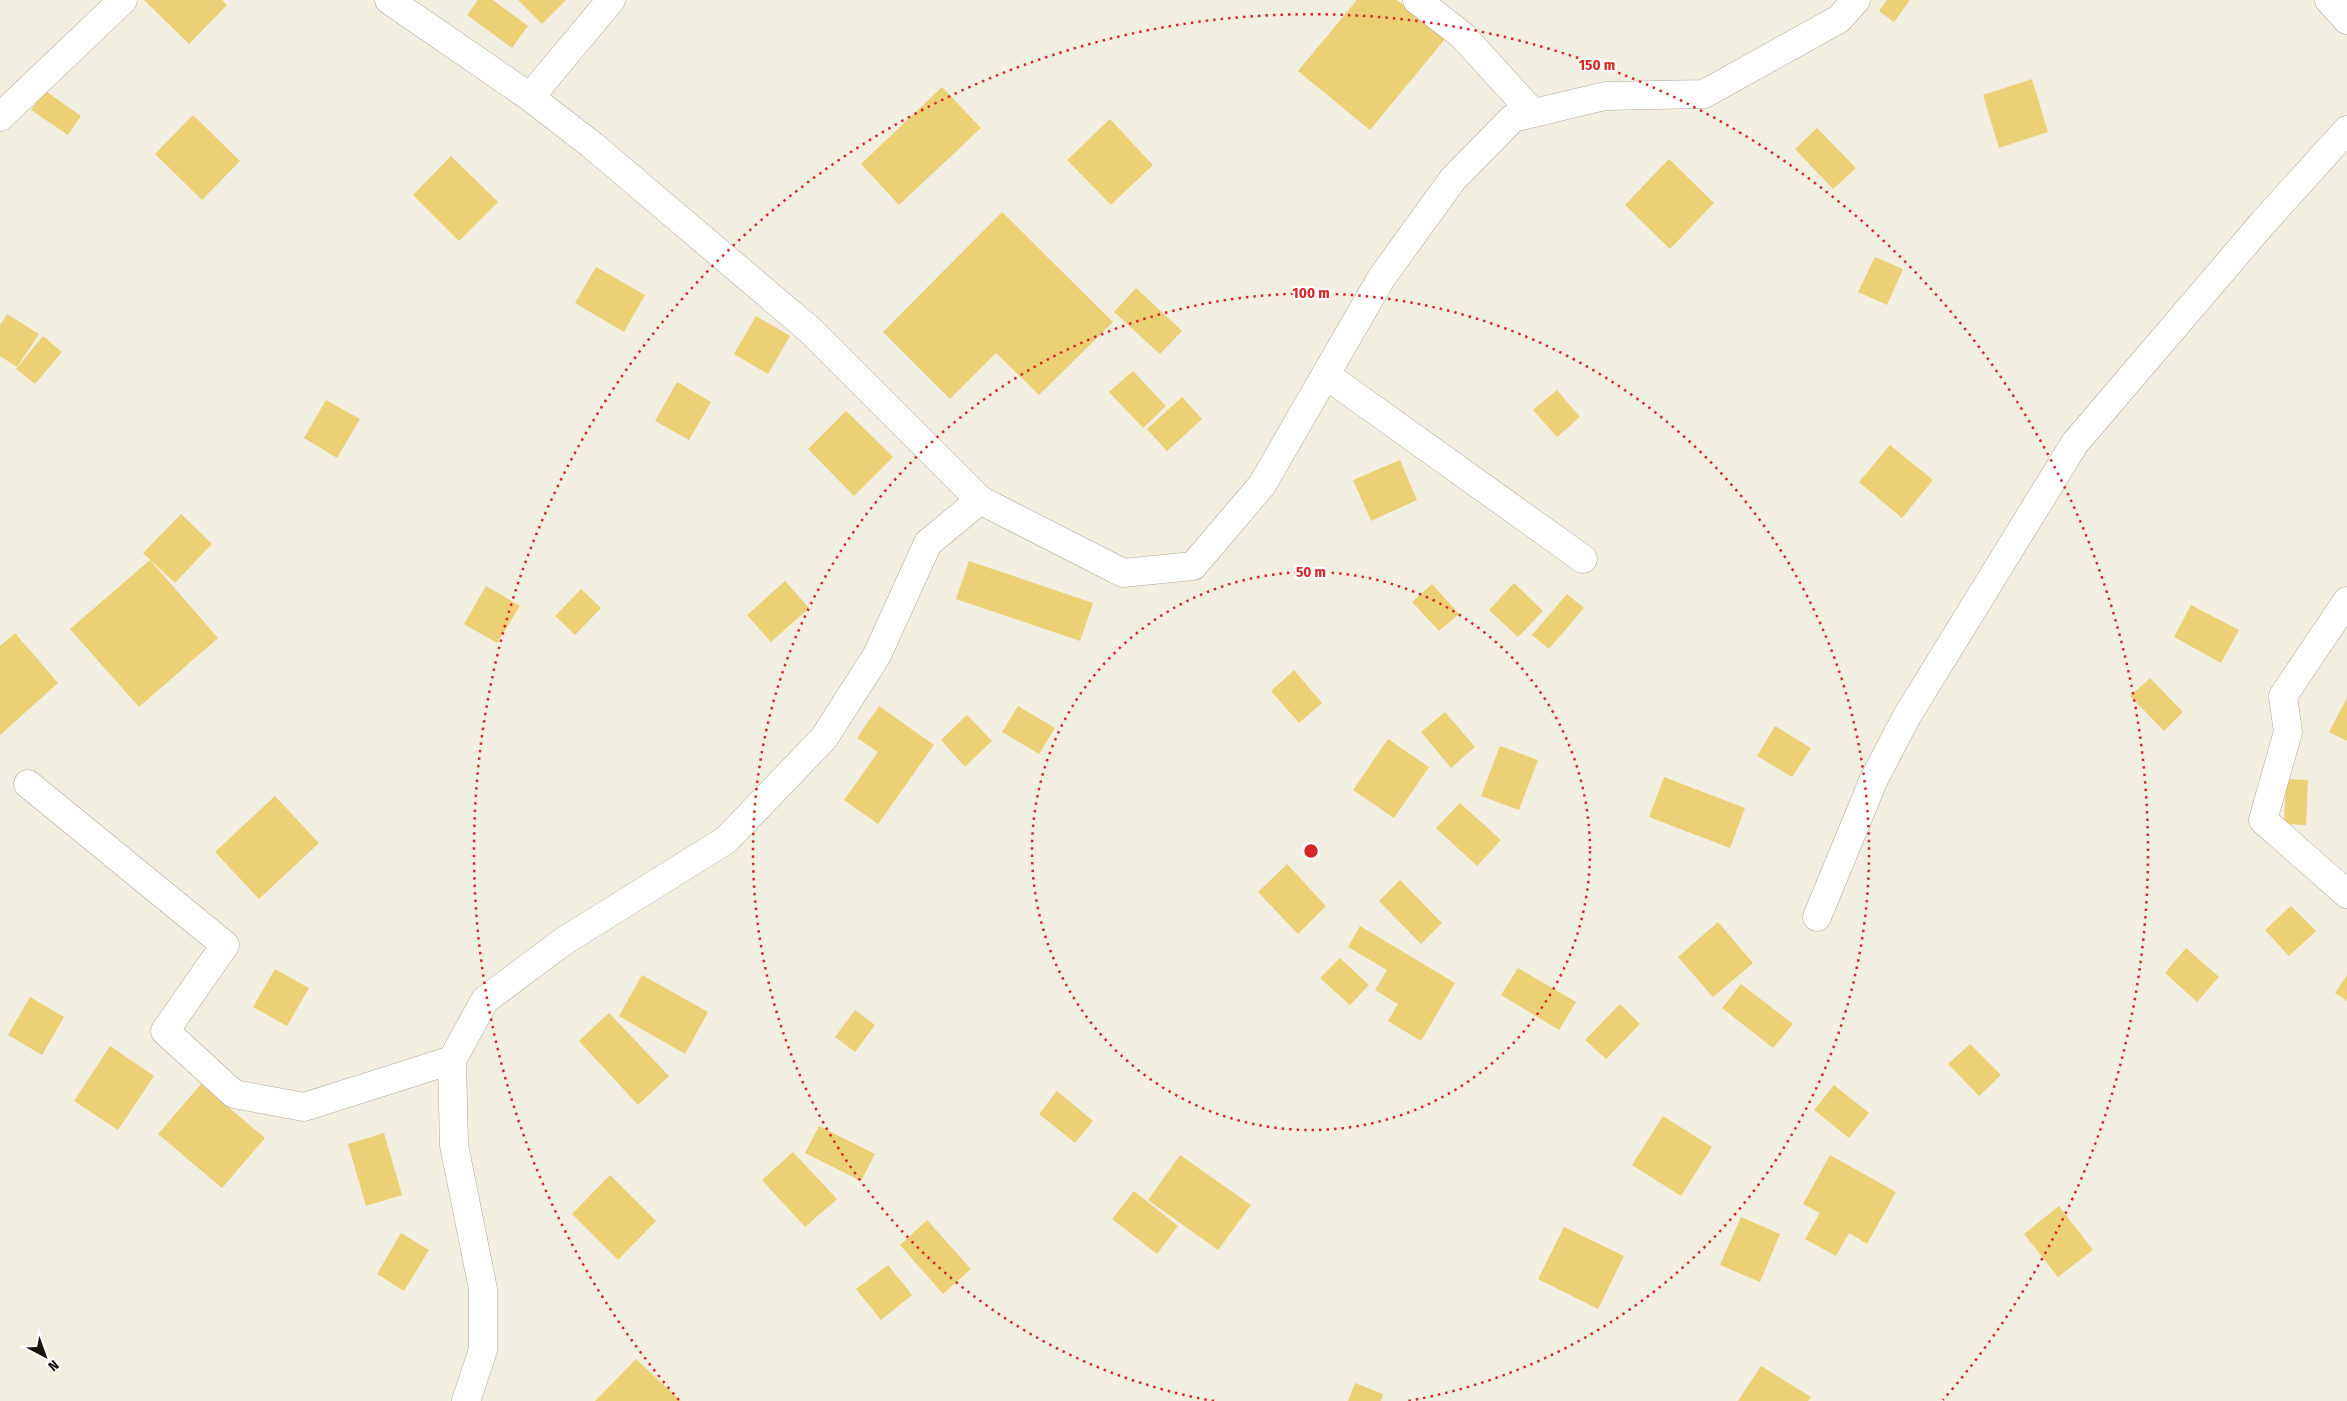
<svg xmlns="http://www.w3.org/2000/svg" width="2347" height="1401" font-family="'Fira Sans Condensed',sans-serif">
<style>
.building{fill:#ecd076}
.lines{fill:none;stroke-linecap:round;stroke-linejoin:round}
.street-casing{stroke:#aca89a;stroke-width:29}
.secondary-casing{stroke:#aca89a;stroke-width:29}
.primary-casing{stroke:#aca89a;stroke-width:29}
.street{stroke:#fff;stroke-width:28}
.secondary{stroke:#fff;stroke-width:28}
.primary{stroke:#fff;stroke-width:28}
.ring{fill:none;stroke:#d62828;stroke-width:2.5;stroke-dasharray:2.5 5}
.centre{fill:#d62828;stroke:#fff;stroke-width:2.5}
.ring-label{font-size:15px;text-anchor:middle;font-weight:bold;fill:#d62828;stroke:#fff;stroke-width:4.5;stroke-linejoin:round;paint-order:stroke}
</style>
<rect width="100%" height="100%" fill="#f3efe0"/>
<!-- building -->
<path class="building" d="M144 0H222L227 5 189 44Z
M478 0H493L528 26 512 48 467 15Z
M518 0H566L542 24Z
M1357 0H1397L1445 39 1370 130 1298 71Z
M1887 0H1910L1894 22 1879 11Z
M2032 79 2048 132 1999 148 1983 95Z
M942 87 981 128 899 205 861 164Z
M44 90 81 116 68 135 31 110Z
M193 115 240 161 202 200 155 154Z
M1110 119 1153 165 1111 205 1067 160Z
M1817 128 1856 168 1833 189 1795 149Z
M451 156 498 202 459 241 413 195Z
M1669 159 1714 203 1670 249 1625 205Z
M1002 212 1113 322 1039 395 996 353 950 399 883 332Z
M1875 257 1903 269 1887 305 1858 292Z
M596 267 645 295 624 332 575 303Z
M1136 288 1182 331 1160 354 1114 312Z
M7 314 39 334 17 367 0 356V325Z
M756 316 790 336 768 374 734 354Z
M43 336 62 352 35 384 16 369Z
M1133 371 1166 406 1143 428 1109 392Z
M677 382 711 402 689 440 655 421Z
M1557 390 1580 417 1557 437 1533 410Z
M1182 397 1202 419 1167 451 1147 429Z
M326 400 360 419 337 458 304 438Z
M846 411 893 457 854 496 808 449Z
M1890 445 1933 480 1902 518 1859 482Z
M1400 460 1417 500 1371 521 1353 480Z
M181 514 212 544 175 583 143 553Z
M150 560 218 638 139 707 70 629Z
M969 561 1093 603 1080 641 956 599Z
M785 581 809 608 771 642 747 615Z
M1514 583 1543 611 1518 637 1489 610Z
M1432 584 1459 614 1439 631 1412 602Z
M486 586 520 606 497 643 464 624Z
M581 589 601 608 575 635 555 616Z
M1567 594 1584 608 1549 649 1532 635Z
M2191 605 2239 630 2221 663 2174 637Z
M15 633 58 683 0 735V646Z
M1294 670 1322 703 1299 723 1271 691Z
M2150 678 2183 712 2164 731 2130 696Z
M2347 698V741L2329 732Z
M879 706 934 745 878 824 844 800 878 752 857 738Z
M1018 706 1055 728 1039 754 1002 732Z
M1445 712 1475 747 1451 768 1421 732Z
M967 715 992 741 965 767 941 740Z
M1775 726 1811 748 1792 777 1757 756Z
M1388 739 1429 767 1394 818 1353 790Z
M1500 746 1538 760 1519 810 1481 796Z
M1664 777 1745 808 1730 848 1649 817Z
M2286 779 2308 780 2306 825 2284 824Z
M275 796 319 843 259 899 215 852Z
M1460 803 1501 840 1477 866 1436 828Z
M1287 864 1326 906 1298 934 1258 892Z
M1400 880 1442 923 1421 944 1379 901Z
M2291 906 2316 931 2289 956 2265 930Z
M1718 922 1753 963 1713 997 1678 957Z
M1360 926 1455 983 1421 1041 1388 1021 1398 1004 1375 990 1387 970 1348 947Z
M2186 948 2219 977 2197 1002 2165 973Z
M1340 958 1369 985 1350 1005 1320 978Z
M1518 968 1576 1002 1559 1030 1501 995Z
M275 969 309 988 287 1026 253 1007Z
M642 975 708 1012 685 1054 619 1016Z
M2347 975V1001L2335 993Z
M1741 984 1793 1024 1773 1048 1722 1008Z
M30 997 64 1017 42 1055 8 1035Z
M1620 1004 1640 1024 1606 1059 1585 1040Z
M855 1010 875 1025 855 1052 835 1037Z
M609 1013 669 1076 638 1105 579 1041Z
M1970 1044 2001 1075 1979 1096 1948 1064Z
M110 1046 154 1076 118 1130 74 1101Z
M201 1084 265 1138 222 1188 158 1134Z
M1834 1085 1869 1113 1849 1138 1814 1110Z
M1057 1091 1093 1121 1075 1143 1039 1114Z
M1663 1116 1712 1147 1681 1196 1632 1165Z
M819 1126 875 1154 861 1181 805 1153Z
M384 1133 402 1195 366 1206 348 1144Z
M793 1152 837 1199 805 1227 762 1180Z
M1180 1155 1251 1205 1218 1250 1148 1200Z
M1830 1155 1896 1192 1867 1244 1849 1233 1836 1256 1805 1239 1820 1213 1803 1204Z
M610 1175 656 1221 618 1260 572 1214Z
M1134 1191 1178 1226 1157 1254 1112 1219Z
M2059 1206 2093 1250 2058 1277 2024 1234Z
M1741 1217 1780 1234 1760 1282 1720 1265Z
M927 1220 971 1269 943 1294 900 1245Z
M1564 1227 1624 1256 1598 1309 1538 1279Z
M401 1233 429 1250 404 1291 377 1274Z
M888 1265 912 1295 881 1320 856 1289Z
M636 1359 681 1401H595Z
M1761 1366 1811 1397 1808 1401H1738Z
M1355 1383 1383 1394 1381 1401H1348Z"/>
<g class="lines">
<defs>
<path id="street" d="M389 0 530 97 592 145 810 330 980 500
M1417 0 1463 36 1533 113
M530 97 611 0
M0 117 123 0
M1326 375 1583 559
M2347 601 2283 696 2288 732 2263 820 2347 894
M28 784 225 945 165 1031 234 1094 304 1107 452 1060
M1817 917 1874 779 1907 716 2075 443 2262 224 2347 130"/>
<path id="secondary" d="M466 1401 483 1350V1289L454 1145 452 1060 485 1000 564 941 726 840 824 738 877 655 928 543 980 500 1123 573 1193 566 1262 485 1382 277 1453 179 1513 118 1605 96 1704 94 1839 19 1856 0"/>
<path id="primary" d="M2329 0 2347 20"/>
</defs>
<!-- street casing -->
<use href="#street" class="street-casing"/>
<!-- secondary casing -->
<use href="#secondary" class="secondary-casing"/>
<!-- primary casing -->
<use href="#primary" class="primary-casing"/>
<!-- street -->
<use href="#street" class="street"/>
<!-- secondary -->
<use href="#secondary" class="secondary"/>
<!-- primary -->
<use href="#primary" class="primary"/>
</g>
<!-- distance rings -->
<g class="ring">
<circle cx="1311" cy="851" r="279"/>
<path d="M1214 1401A558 558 0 1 1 1408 1401"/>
<path d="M679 1400A837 837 0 1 1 1943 1400"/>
</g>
<circle cx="1311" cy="851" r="8" class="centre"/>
<g class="ring-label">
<text x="1597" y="70">150 m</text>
<text x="1311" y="298">100 m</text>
<text x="1311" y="577">50 m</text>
</g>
<!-- north arrow -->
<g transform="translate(45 1356) rotate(139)" stroke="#ffffff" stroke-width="4" paint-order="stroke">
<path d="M0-4L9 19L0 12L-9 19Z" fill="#16140f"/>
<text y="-8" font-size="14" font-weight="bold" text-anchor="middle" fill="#16140f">N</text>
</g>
</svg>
